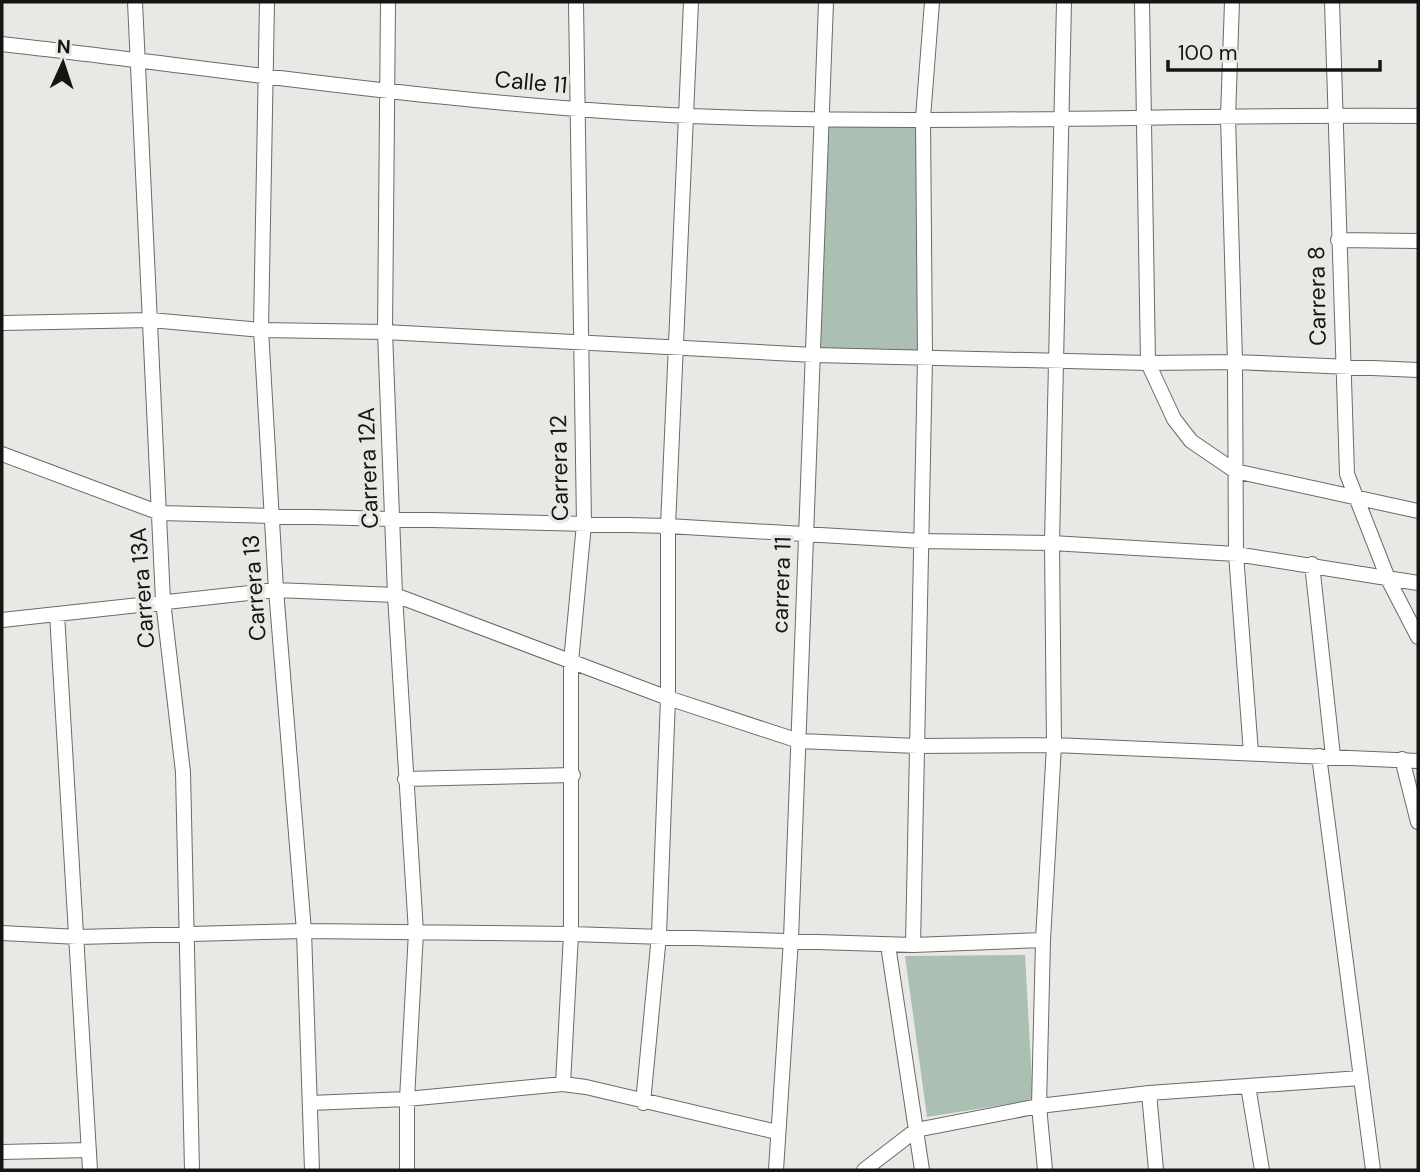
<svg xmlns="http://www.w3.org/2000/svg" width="1420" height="1172" font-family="'DM Sans',sans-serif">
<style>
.green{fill:#abc0b2}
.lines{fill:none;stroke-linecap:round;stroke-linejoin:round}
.minor-casing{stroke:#6a6a67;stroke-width:16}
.minor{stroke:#fff;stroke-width:14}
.labels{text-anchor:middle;stroke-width:7;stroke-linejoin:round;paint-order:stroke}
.street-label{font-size:23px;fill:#151514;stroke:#e8e8e5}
</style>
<rect width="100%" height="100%" fill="#e8e8e5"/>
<!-- green -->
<path class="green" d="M921 122V354L817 351 824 125Z
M1025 955 1033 1100 927 1117 905 956Z"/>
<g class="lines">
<defs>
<path id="minor" d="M135 2 163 601 183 772 192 1170
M267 2 261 330 276 590 304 931 312 1170
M388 2 385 332 395 595 416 932 407 1099V1170
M1142 2 1148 363 1174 419 1191 441 1235 471 1418 511
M1232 2 1228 117 1235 362 1236 554 1251 753
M1332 2 1347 474 1389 581 1418 637
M2 44C231 70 460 106 690 116 933 126 1176 114 1418 116
M1338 240 1418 241
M2 323 151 320 261 330 385 332 814 355 1148 363 1235 362 1418 370
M2 454 160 513 668 526 921 541 1052 543 1236 554 1418 583
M1312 564 1333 756
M57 614 90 1170
M2 620 276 590 395 595 668 698 799 741 917 746 1054 745 1418 761
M1319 756 1373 1170
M1402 759 1418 822
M405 779 573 775
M2 933 78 937 304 931 571 934 913 945 1043 940
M888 945 922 1170
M913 945 925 358 923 118 932 2
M563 1084 571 934V662L584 524 576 2
M1248 1086 1262 1170
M1149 1093 1156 1170
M310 1103 407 1099 563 1084 586 1087 777 1132
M643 1103 659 935 668 698V526L691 2
M2 1152 89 1150
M776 1170 791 939 826 2
M864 1170 916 1130 1039 1106 1149 1093 1360 1078
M1045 1170 1039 1106 1043 940 1054 745 1052 543 1064 2"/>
</defs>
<!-- minor casing -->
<use href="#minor" class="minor-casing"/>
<!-- minor -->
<use href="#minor" class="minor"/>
</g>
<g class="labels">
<!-- street labels -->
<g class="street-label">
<text transform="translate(531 82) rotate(5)" y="8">Calle 11</text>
<text transform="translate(1317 296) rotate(-91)" y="8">Carrera 8</text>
<text transform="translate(368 468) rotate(-92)" y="8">Carrera 12A</text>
<text transform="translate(559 468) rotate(-91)" y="8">Carrera 12</text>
<text transform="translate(781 585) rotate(-88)" y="8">carrera 11</text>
<text transform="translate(142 588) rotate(-94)" y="8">Carrera 13A</text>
<text transform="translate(254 588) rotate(-94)" y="8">Carrera 13</text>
</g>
</g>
<!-- border -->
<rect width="1420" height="1172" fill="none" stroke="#151514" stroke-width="7"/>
<!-- north arrow -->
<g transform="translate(63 63) rotate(3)" stroke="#e8e8e5" stroke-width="5" paint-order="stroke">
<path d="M0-5L12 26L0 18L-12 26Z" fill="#151514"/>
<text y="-10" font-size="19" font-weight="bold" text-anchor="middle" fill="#151514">N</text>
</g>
<!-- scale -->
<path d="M1168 60v10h212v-10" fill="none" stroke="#151514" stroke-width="3.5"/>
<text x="1178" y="60" font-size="21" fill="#151514" stroke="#e8e8e5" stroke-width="5" paint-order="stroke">100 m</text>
</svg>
